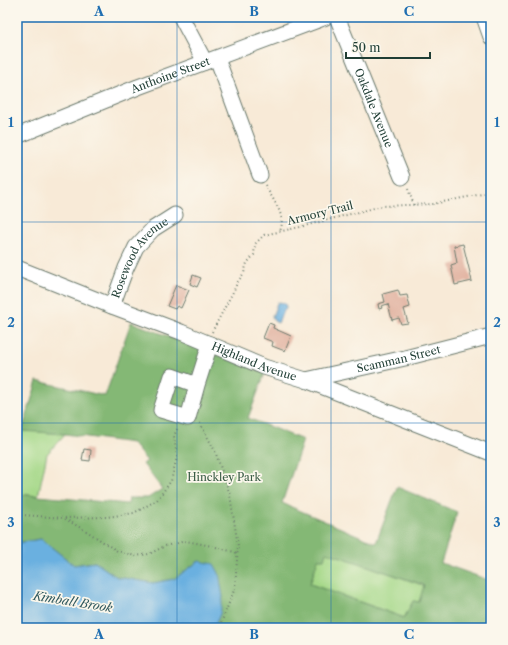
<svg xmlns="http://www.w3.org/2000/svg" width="508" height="645" font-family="'Libre Caslon Text',serif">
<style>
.green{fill:#a5d888;stroke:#628a5e}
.forest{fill:#84b874;stroke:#527a54;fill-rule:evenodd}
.water{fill:#6ab0e0;stroke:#44768a}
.building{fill:#e2b3a1}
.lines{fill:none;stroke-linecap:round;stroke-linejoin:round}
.minor-casing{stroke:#6b7a6d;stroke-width:17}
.path{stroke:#6b7a6d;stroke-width:2;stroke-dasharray:1 3;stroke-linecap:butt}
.minor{stroke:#fff;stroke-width:15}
.grid{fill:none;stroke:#1f6fb2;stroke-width:1;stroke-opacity:0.55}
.labels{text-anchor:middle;stroke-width:3.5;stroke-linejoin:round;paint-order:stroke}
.street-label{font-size:11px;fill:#1f3d34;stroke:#fbf7ec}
.park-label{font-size:11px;fill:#3a5c45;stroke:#fbf7ec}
.water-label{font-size:12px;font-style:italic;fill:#325a5f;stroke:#fbf7ec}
.neatline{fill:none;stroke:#1f6fb2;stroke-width:1.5}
.grid-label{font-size:13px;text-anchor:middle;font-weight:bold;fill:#1f6fb2}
</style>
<rect width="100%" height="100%" fill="#fbf7ec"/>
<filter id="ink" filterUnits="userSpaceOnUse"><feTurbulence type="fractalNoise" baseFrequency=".025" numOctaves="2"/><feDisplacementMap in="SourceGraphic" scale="8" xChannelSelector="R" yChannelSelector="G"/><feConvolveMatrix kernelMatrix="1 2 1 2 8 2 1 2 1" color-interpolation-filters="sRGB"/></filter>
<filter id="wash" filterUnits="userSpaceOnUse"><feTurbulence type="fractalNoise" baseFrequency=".012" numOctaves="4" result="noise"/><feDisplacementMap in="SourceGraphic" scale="16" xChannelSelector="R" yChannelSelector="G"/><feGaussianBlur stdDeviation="0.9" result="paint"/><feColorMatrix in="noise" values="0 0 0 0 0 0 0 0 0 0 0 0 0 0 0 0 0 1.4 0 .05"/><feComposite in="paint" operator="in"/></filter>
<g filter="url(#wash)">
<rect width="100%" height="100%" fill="#f8ead7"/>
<!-- green -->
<path class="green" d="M17 430 65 434 47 454 38 496 17 494Z
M326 551 425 586 419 602 413 601 405 618 310 584 318 559Z"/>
<!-- forest -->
<path class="forest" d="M131 322 265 373 248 418 303 440 282 503 376 543 397 487 457 512 441 563 491 581V628H214L220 614 199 561 174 579 153 583 117 577 95 562 74 565 41 539 17 543V494L38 496 128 504 129 498H148L162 489 143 464 147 461 132 443 65 434 22 431 37 381 105 396ZM326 552 424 585 419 602 413 601 404 618 310 584 318 559H324Z"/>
<!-- water -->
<path class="water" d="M280 302 285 304 286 307V309L282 313 278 323 274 321 272 317 277 303Z
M41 539 74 565 95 562 117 577 153 583 174 579 199 561 214 564 219 573 223 597 220 614 214 628H17V543Z"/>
<g id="blocks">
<!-- building -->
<path class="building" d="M463 244 472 281 455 285 451 265 457 263 454 246Z
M193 275 201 278 197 287 190 284Z
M176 285 189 290 181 308 177 306 175 309 167 306Z
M398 290 400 296 407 295 410 307 404 309 408 323 401 324 399 318 392 320 388 304 381 306 382 308 379 309 378 304 385 302 383 294Z
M269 323 274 325 273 328 291 336 285 351 272 346 273 342 263 338Z
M84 449 91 450 90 461 82 460Z"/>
</g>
</g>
<g filter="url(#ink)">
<use href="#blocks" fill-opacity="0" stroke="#6b7a6d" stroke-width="1"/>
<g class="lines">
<defs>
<g id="minor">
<path d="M181 17 205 62"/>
<path id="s1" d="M337 17 402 177"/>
<path d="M484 17 491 37"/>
<path d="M217 58 260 175"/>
<path id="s2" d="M17 136 138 87 326 17"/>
<path id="s3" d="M17 268 112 306 181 332 264 367 306 380 491 453"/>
<path id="s4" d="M112 306 126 268 136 247 153 229 175 215"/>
<path id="s5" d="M306 380 405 358 491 336"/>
<path d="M197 385 172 376 161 410 188 418 197 385 210 344"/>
</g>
</defs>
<!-- minor casing -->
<use href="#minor" class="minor-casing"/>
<!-- path -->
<path class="path" d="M265 185C272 199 287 215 280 231
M408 189 414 205
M212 332 234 290 237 283 244 273 247 263 254 255 255 244 264 235 300 227 382 206 433 204 487 193 491 191
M200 423 215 451 230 495 238 546 235 588 219 628
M17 515H23L64 518 107 517 134 513 157 500 171 481 177 457 174 436 178 427
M65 519 88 532 117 551 135 556 149 554 165 546 186 541 212 546 238 553"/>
<!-- minor -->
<use href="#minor" class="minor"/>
</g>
</g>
<!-- grid -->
<path class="grid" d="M177 17V628M331 17V628M17 222H491M17 423H491"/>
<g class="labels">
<!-- street labels -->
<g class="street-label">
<text dy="4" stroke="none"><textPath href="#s2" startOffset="165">Anthoine Street</textPath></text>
<text dy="4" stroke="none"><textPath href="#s1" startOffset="98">Oakdale Avenue</textPath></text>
<text transform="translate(320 213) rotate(-14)" y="4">Armory Trail</text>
<text dy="4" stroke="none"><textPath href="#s4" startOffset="57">Rosewood Avenue</textPath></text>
<text dy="4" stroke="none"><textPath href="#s5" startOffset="95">Scamman Street</textPath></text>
<text dy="4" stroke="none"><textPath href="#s3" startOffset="255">Highland Avenue</textPath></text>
</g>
<!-- park labels -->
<g class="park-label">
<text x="224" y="481">Hinckley Park</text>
</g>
<!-- water labels -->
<g class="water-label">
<text transform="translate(73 602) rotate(9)" y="4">Kimball Brook</text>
</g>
</g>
<!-- margin -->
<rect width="508" height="645" fill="none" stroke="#fbf7ec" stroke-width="44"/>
<!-- scale -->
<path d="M346 52v6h84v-6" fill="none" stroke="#1f3d34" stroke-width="2"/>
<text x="352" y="52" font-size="12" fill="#1f3d34" stroke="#fbf7ec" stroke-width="3" paint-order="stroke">50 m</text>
<rect x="22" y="22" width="464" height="601" class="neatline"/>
<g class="grid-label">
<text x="99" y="16">A</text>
<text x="254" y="16">B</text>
<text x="409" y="16">C</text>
<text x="11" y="127">1</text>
<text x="497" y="127">1</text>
<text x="11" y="327">2</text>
<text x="497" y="327">2</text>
<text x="11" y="527">3</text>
<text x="497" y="527">3</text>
<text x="99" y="639">A</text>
<text x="254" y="639">B</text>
<text x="409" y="639">C</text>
</g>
</svg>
